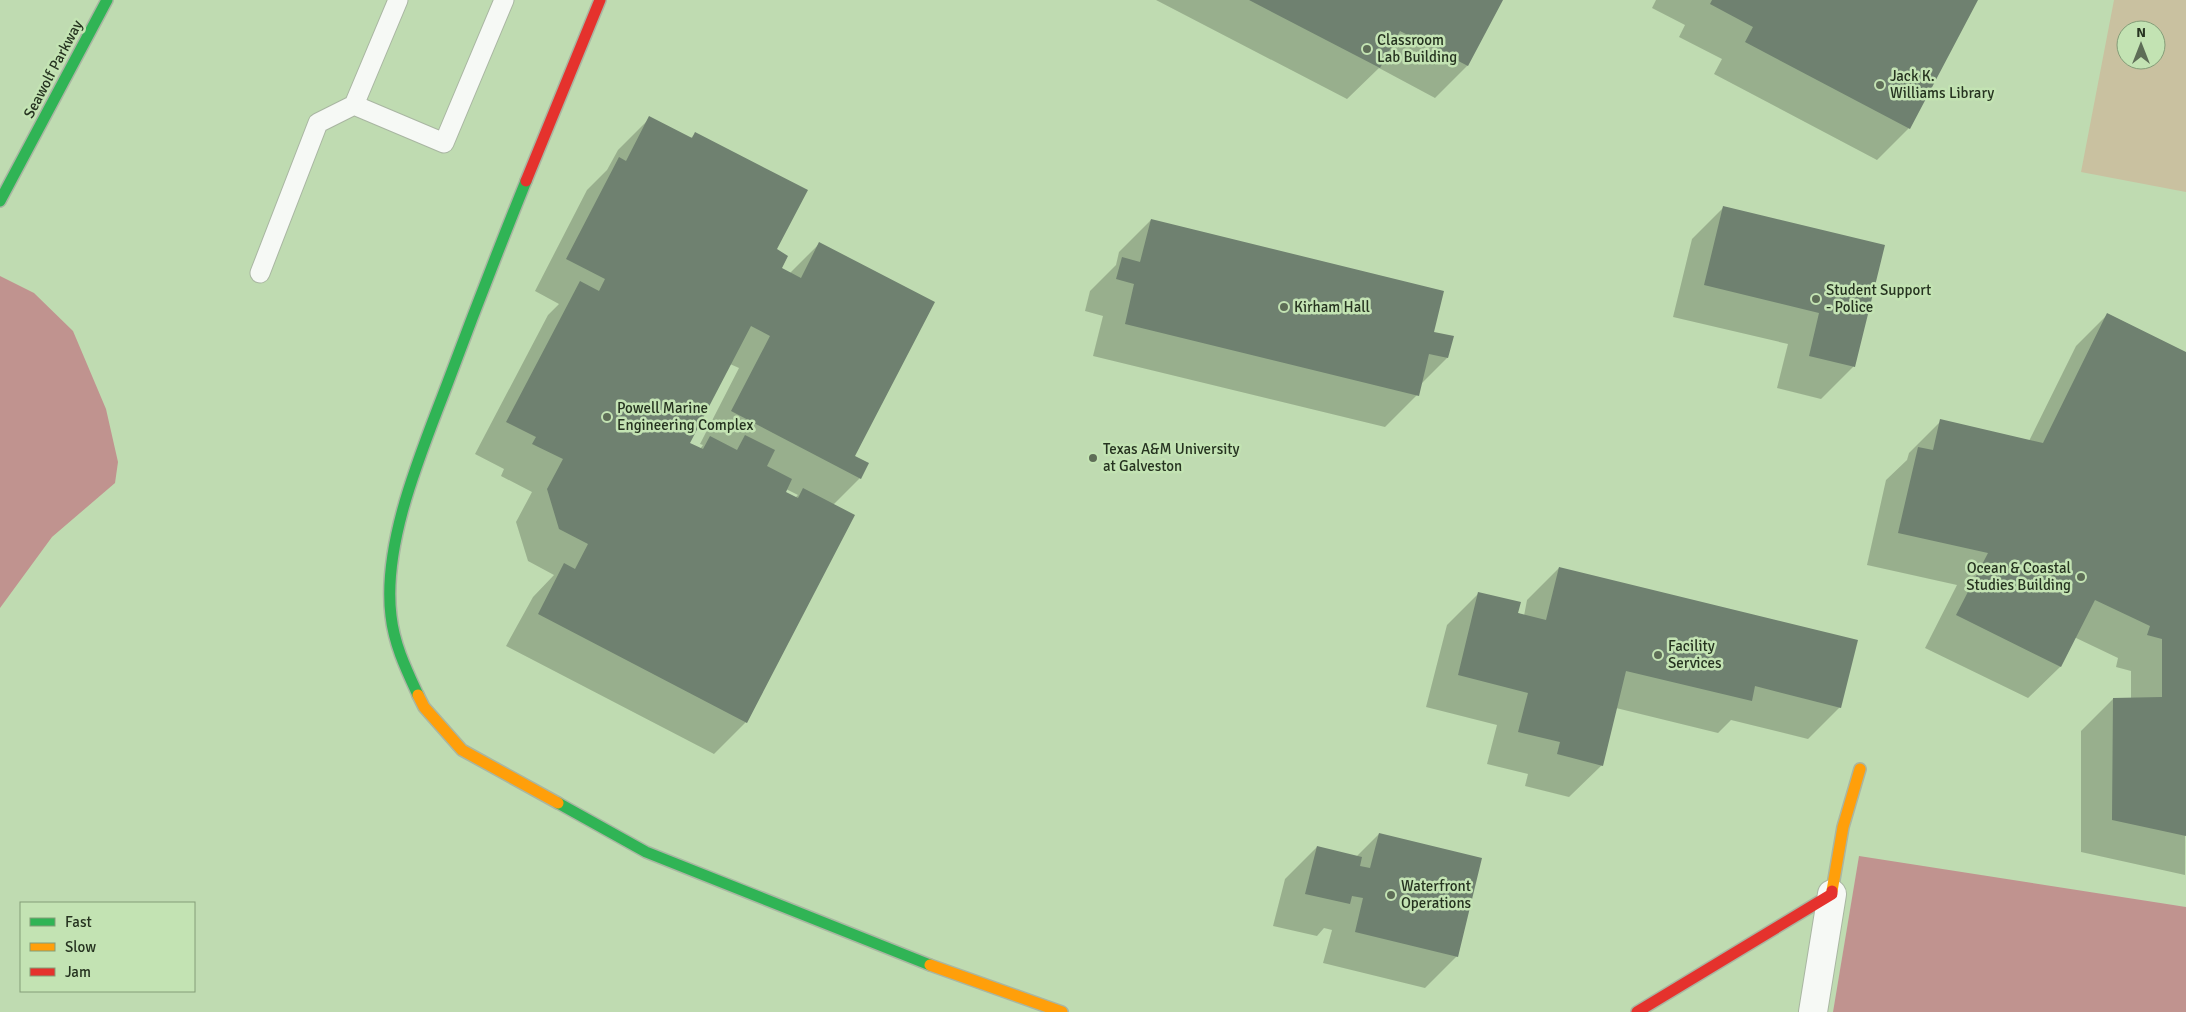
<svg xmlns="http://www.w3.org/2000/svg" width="2186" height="1012" font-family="Signika,sans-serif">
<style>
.built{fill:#bfdbb1;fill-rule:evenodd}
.green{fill:#c9c1a0;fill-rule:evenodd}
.water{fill:#c0938f}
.shadow{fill:#0003;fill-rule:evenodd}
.building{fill:#6f8170}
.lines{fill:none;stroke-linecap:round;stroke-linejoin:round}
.lane-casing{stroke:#a9b6a2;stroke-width:21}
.street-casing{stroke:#a9b6a2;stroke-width:30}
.fast-casing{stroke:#a9b6a2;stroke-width:14}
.slow-casing{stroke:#a9b6a2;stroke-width:14}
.jam-casing{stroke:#a9b6a2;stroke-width:14}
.lane{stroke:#f6f9f5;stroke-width:19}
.street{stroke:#f6f9f5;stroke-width:28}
.fast{stroke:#30b455;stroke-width:11}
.slow{stroke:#ff9f0a;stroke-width:11}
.jam{stroke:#e5322d;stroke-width:11}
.poi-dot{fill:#5e6d57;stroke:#c3e3b3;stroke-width:2}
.labels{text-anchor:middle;stroke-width:5;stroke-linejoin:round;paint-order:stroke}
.poi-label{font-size:15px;fill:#263320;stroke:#c3e3b3;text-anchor:start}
.street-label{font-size:15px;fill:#263320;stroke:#c3e3b3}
</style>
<rect width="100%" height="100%" fill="#c6d8be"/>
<!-- built -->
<path class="built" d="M0 0H2186V907L1859 857 1833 1012H0ZM2126 30H2156V60H2126ZM21 903H194V991H21Z"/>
<!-- green -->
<path class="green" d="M2114 0H2186V192L2081 172ZM2126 30H2156V60H2126Z"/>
<!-- water -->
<path class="water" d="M0 276 34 293 73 331 106 409 118 462 115 483 52 537 0 608Z
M1859 856 2186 907V1012H1833Z"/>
<!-- shadow -->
<path class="shadow" d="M1156 0H1501L1467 66 1435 98 1379 68 1347 99Z
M1656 0H1977L1909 128 1877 160 1714 74 1722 59 1679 37 1685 25 1652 8Z
M650 118 690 139 696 133 775 250 780 269 790 273 819 244 853 457 867 464 860 478 833 505 746 722 714 754 506 646 533 597 554 575 528 561 516 522 532 492 501 476 504 469 475 454 548 315 559 304 535 291 587 190 607 170 618 150ZM730 364 739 368 700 444 703 445 700 449 689 443ZM786 489 798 495 795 498 784 492Z
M1724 207 1883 246 1853 367 1821 399 1777 388 1788 344 1673 317 1692 239Z
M1151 220 1433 333 1447 358 1420 385 1417 395 1385 427 1093 356 1103 316 1085 311 1090 291 1116 265 1119 252Z
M2108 314 2186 353 2185 875 2081 852V731L2113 699H2131V671L2116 667 2118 658 2074 637 2060 667 2028 698 1925 648 1957 585 1867 565 1886 480 1907 460 1909 453 1941 421 2029 441 2076 346Z
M1559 568 1840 707 1808 739 1731 720 1718 733 1616 708 1602 765 1569 797 1525 786 1528 774 1487 764 1497 725 1426 707 1447 625 1479 593 1524 616 1527 600Z
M1379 834 1457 956 1425 988 1323 963 1332 930 1324 928 1317 936 1273 926 1285 879 1317 847 1356 857Z"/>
<!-- building -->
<path class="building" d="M1249 0H1503L1468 66 1400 31 1380 68Z
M1712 0H1978L1910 129 1745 42 1753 27 1710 4Z
M649 116 692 138 695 132 808 190 777 249 788 256 782 268 801 278 819 242 935 302 855 456 869 463 861 479 731 411 770 336 751 326 690 443 703 449 710 436 737 450 745 435 775 450 767 466 792 479 786 492 798 498 803 488 855 515 747 723 538 614 564 563 575 569 588 544 559 529 547 489 563 459 532 444 536 437 506 422 580 281 599 291 605 279 566 259 619 157 626 161Z
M1723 206 1885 245 1855 367 1809 356 1819 313 1704 285Z
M1151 219 1444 291 1434 332 1454 336 1448 358 1429 354 1419 396 1125 324 1134 284 1116 279 1122 257 1140 262Z
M2107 313 2186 352V836L2112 820 2113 698 2162 697V639L2147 635 2150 626 2095 600 2061 667 1956 615 1988 553 1898 533 1918 447 1933 450 1940 419 2043 443Z
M1559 567 1858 640 1841 708 1755 686 1752 701 1626 671 1603 766 1557 754 1560 742 1518 732 1528 693 1458 675 1478 592 1521 602 1518 613 1546 620Z
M1379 833 1482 858 1458 957 1355 932 1363 898 1352 896 1350 904 1305 894 1317 846 1362 857 1360 866 1370 868Z"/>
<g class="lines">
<defs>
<path id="lane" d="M398 0 354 105 444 143 504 0
M260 273 318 123 354 105"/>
<path id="street" d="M1813 1012 1832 894"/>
<path id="fast" d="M0 201 107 0
M418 695C406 669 394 644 391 616 382 542 422 451 448 382 473 315 499 248 526 181
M558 803 646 852 930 965"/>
<path id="slow" d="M418 695 424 707 462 750 558 803
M1832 891 1843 827 1860 769
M930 965 1062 1012"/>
<path id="jam" d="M526 181 600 0
M1637 1012 1832 894V891"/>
</defs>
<!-- lane casing -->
<use href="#lane" class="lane-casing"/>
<!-- street casing -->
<use href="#street" class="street-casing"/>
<!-- fast casing -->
<use href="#fast" class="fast-casing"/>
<!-- slow casing -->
<use href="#slow" class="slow-casing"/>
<!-- jam casing -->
<use href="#jam" class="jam-casing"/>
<!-- lane -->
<use href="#lane" class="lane"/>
<!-- street -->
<use href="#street" class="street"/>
<!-- fast -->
<use href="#fast" class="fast"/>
<!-- slow -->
<use href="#slow" class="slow"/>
<!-- jam -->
<use href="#jam" class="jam"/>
</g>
<!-- markers -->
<g class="poi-dot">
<circle cx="1367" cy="49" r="5"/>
<circle cx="1880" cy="85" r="5"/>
<circle cx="1816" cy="299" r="5"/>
<circle cx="1284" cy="307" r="5"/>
<circle cx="607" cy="417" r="5"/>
<circle cx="1093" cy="458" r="5"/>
<circle cx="2081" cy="577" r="5"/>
<circle cx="1658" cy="655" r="5"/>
<circle cx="1391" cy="895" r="5"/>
</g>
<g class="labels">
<!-- poi labels -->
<g class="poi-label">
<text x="1377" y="45">Classroom<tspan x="1377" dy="17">Lab Building</tspan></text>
<text x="1890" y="81">Jack K.<tspan x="1890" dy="17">Williams Library</tspan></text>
<text x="1826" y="295">Student Support<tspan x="1826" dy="17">- Police</tspan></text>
<text x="1294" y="312">Kirham Hall</text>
<text x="617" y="413">Powell Marine<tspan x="617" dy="17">Engineering Complex</tspan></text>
<text x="1103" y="454">Texas A&amp;M University<tspan x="1103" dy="17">at Galveston</tspan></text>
<text x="2071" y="573" text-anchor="end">Ocean &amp; Coastal<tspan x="2071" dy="17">Studies Building</tspan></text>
<text x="1668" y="651">Facility<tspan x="1668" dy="17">Services</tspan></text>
<text x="1401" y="891">Waterfront<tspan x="1401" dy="17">Operations</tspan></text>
</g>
<!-- street labels -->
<g class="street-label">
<text transform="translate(53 69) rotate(-62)" y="5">Seawolf Parkway</text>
</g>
</g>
<!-- legend -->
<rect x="20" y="902" width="175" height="90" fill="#c3e3b3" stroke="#849d78"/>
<rect x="30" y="918" width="25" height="8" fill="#30b455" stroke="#849d78"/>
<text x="65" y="927" font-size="15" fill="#263320">Fast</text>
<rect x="30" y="943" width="25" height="8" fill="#ff9f0a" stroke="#849d78"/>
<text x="65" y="952" font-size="15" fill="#263320">Slow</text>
<rect x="30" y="968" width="25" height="8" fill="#e5322d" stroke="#849d78"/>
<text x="65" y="977" font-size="15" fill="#263320">Jam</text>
<!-- north arrow -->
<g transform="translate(2141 45)"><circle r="24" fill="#c3e3b3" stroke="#849d78"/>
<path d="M0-4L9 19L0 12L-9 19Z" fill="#5e6d57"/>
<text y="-8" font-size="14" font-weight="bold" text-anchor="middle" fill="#263320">N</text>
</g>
</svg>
